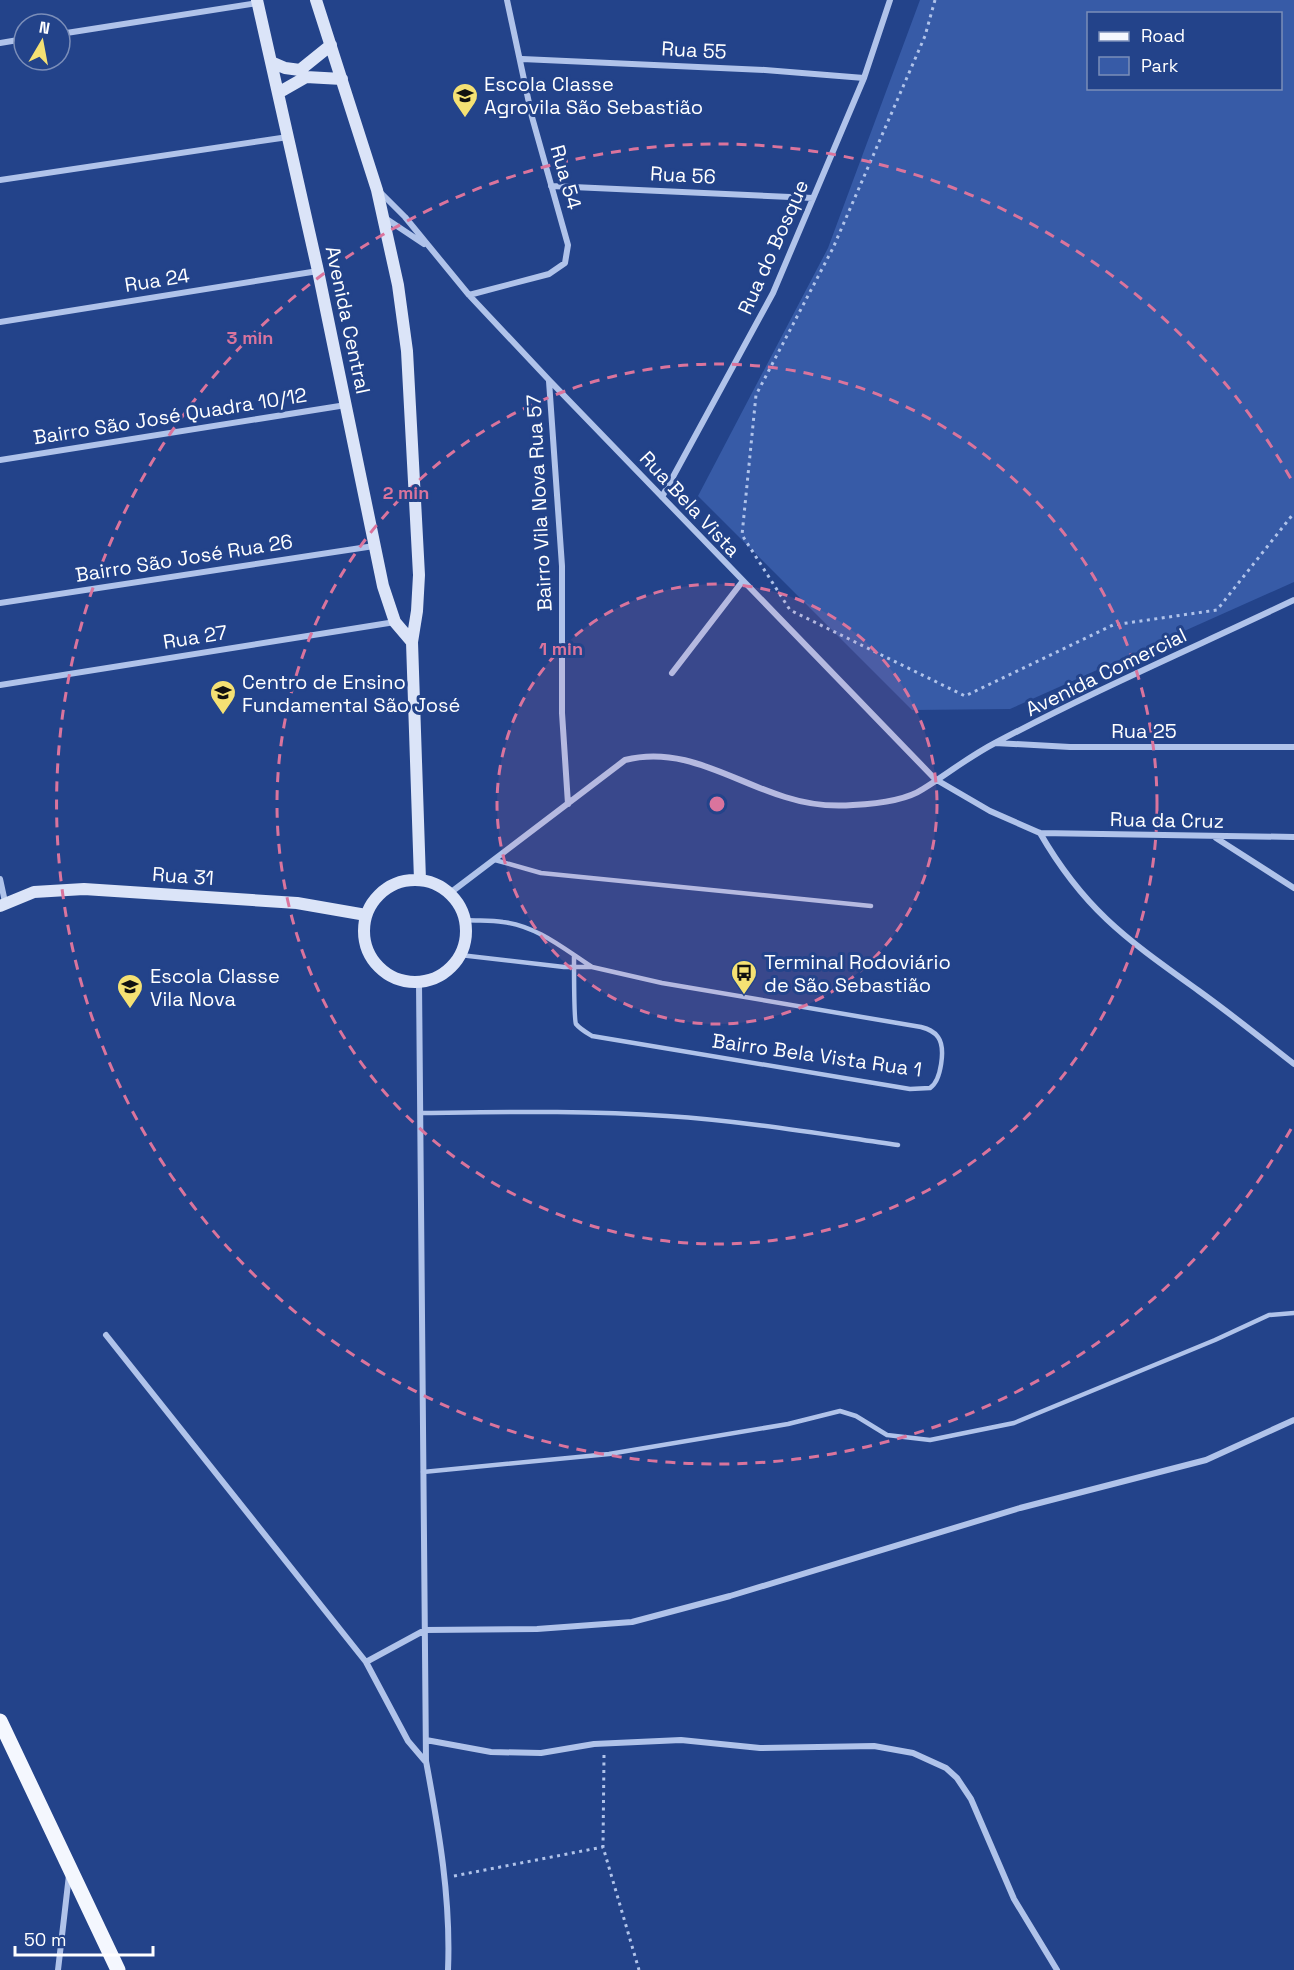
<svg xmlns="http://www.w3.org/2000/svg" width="1294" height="1970" font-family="'Space Grotesk',sans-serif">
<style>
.green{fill:#375ba7;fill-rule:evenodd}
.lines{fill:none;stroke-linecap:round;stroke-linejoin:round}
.path{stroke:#b0c3ea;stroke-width:3;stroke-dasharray:3 4.5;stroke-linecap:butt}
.lane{stroke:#b0c3ea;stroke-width:4.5}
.street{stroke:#b0c3ea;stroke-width:6}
.secondary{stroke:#dbe4f8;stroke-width:12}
.primary{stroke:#f4f7fe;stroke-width:15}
.ring{fill:none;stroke:#da749d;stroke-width:3;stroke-dasharray:10 8}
.labels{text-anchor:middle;stroke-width:6;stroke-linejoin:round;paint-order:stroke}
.street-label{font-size:20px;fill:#fff;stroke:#23438a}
.poi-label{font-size:20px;fill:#fff;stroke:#23438a;text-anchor:start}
.centre{fill:#da749d;stroke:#23438a;stroke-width:3}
.ring-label{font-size:18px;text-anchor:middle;font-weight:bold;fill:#da749d;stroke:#23438a;stroke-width:6;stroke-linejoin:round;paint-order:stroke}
</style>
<rect width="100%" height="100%" fill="#23438a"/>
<!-- green -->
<path class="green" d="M920 0H1294V582L1010 709 912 710 698 496 828 248ZM1088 14H1280V88H1088Z"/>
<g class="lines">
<!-- path -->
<path class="path" d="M935 0 925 36 833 248 756 395 742 535 790 610 965 696 1113 625 1217 610 1294 513
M604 1755 603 1847 639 1970
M454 1876 603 1847"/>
<!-- lane -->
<path class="lane" d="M495 860 541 873 871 906
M465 920C478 921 491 920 503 922 537 926 564 949 592 967
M460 955 564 967H592L662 983 921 1027C928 1029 934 1031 938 1037 946 1048 941 1081 930 1088L910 1089 592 1036C587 1033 580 1029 576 1024 574 1020 574 964 574 956
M420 1113C502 1112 585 1110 667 1116 744 1121 821 1134 898 1145
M423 1472 609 1454 788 1424 840 1411 856 1416 887 1435 930 1440 1014 1423 1215 1340 1269 1315 1294 1313"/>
<!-- street -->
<path class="street" d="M60 34 258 3
M0 43 24 39
M522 59 765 70 864 78
M0 180 288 137
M551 186 813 198
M380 192 405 217 469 295 549 380 935 779 990 811 1040 833 1294 837
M385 218 424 244
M469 295 549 274 565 263 568 245 532 117 507 0
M0 322 318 271
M549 381 562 566V713L568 804
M0 460 346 405
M662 497 773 293 864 78 890 0
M0 603 374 546
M672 673 742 582
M0 685 395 622
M995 743 1070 747H1294
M1040 833C1085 911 1128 940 1199 991 1231 1014 1262 1039 1294 1064
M1216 838 1294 888
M0 879 5 902
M450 893 625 760C684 745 732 781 785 797 807 804 830 807 853 805 874 804 905 801 923 789 947 774 970 756 995 743 1093 691 1195 647 1294 600
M419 982 426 1761C439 1831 451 1899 448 1970
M106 1335 366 1662 408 1741 425 1761
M366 1662 425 1630 537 1629 632 1622 730 1596 1020 1508 1206 1460 1294 1420
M426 1740 491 1752 541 1753 594 1744 681 1740 760 1748 874 1746 913 1753 946 1768 957 1778 971 1799 1014 1899 1057 1970
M58 1970 69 1875"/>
<!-- secondary -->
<path class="secondary" d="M257 0 318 271 383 586 395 622 412 642
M316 0 377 190 398 285 407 351 419 575 417 611 412 642 420 880
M271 62 285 68 300 70 331 45
M278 93 306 77 342 79
M364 931a51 51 0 1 1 102 0a51 51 0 1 1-102 0Z
M0 906 34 892 84 889 297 903 366 915"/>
<!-- primary -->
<path class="primary" d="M0 1721 118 1970"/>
</g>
<!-- distance rings -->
<circle cx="717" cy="804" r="220" fill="#da749d" fill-opacity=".12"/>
<g class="ring">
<circle cx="717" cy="804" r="220"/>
<circle cx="717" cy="804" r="440"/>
<path d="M1291 1129A660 660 0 1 1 1291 479"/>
</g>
<!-- icons -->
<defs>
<symbol id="school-pin" viewBox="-11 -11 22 30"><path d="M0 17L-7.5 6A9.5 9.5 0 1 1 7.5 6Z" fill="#f5e173" stroke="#23438a"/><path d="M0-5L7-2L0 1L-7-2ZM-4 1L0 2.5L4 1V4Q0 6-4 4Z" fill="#111"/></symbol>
<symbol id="bus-pin" viewBox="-11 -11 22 30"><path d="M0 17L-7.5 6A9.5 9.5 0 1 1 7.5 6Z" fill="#f5e173" stroke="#23438a"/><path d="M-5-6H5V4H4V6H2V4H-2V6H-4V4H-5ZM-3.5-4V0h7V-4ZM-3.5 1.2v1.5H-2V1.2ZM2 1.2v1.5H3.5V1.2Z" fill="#111"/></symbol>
</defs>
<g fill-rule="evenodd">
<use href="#school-pin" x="450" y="81" width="30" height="40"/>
<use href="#school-pin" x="208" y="678" width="30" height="40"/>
<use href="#bus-pin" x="729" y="958" width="30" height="40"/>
<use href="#school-pin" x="115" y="972" width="30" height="40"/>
</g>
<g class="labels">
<!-- street labels -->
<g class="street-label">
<text transform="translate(694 50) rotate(3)" y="7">Rua 55</text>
<text transform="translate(683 175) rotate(3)" y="7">Rua 56</text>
<text transform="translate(566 177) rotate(74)" y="7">Rua 54</text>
<text transform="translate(773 247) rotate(-66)" y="7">Rua do Bosque</text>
<text transform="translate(157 280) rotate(-9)" y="7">Rua 24</text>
<text transform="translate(348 320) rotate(78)" y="7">Avenida Central</text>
<text transform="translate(170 416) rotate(-9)" y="7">Bairro São José Quadra 10/12</text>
<text transform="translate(539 503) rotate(-93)" y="7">Bairro Vila Nova Rua 57</text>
<text transform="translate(690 504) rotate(47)" y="7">Rua Bela Vista</text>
<text transform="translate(184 558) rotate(-9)" y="7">Bairro São José Rua 26</text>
<text transform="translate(195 637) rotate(-9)" y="7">Rua 27</text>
<text transform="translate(1106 672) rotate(-26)" y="7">Avenida Comercial</text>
<text x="1144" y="738">Rua 25</text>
<text transform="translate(1167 820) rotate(1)" y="7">Rua da Cruz</text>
<text transform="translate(183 876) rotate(4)" y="7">Rua 31</text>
<text transform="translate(817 1055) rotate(8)" y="7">Bairro Bela Vista Rua 1</text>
</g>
<!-- poi labels -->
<g class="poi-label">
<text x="484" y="91">Escola Classe<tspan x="484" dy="23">Agrovila São Sebastião</tspan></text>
<text x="242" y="689">Centro de Ensino<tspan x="242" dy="23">Fundamental São José</tspan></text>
<text x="764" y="969">Terminal Rodoviário<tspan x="764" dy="23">de São Sebastião</tspan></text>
<text x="150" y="983">Escola Classe<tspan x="150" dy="23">Vila Nova</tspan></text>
</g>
</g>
<circle cx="717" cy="804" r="9" class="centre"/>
<g class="ring-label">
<text x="250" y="344">3 min</text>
<text x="406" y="499">2 min</text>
<text x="561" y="655">1 min</text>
</g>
<!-- legend -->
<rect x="1087" y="12" width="195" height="78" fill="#23438a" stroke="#7b8eb9" stroke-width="1.5"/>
<rect x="1099" y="32" width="30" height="9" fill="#f4f7fe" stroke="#7b8eb9" stroke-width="1.5"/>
<text x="1141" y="42" font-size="18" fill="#ffffff">Road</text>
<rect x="1099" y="57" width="30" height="18" fill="#375ba7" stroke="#7b8eb9" stroke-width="1.5"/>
<text x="1141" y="72" font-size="18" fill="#ffffff">Park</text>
<!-- north arrow -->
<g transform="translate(42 42) rotate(10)"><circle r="28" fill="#23438a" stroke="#7b8eb9" stroke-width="1.5"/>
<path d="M0-4.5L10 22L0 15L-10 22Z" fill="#f5e173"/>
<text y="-9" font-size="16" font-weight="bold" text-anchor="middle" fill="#ffffff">N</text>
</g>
<!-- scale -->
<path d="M15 1946v9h138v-9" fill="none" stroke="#ffffff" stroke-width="3"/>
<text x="24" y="1946" font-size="18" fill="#ffffff" stroke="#23438a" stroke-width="4.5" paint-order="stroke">50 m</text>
</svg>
